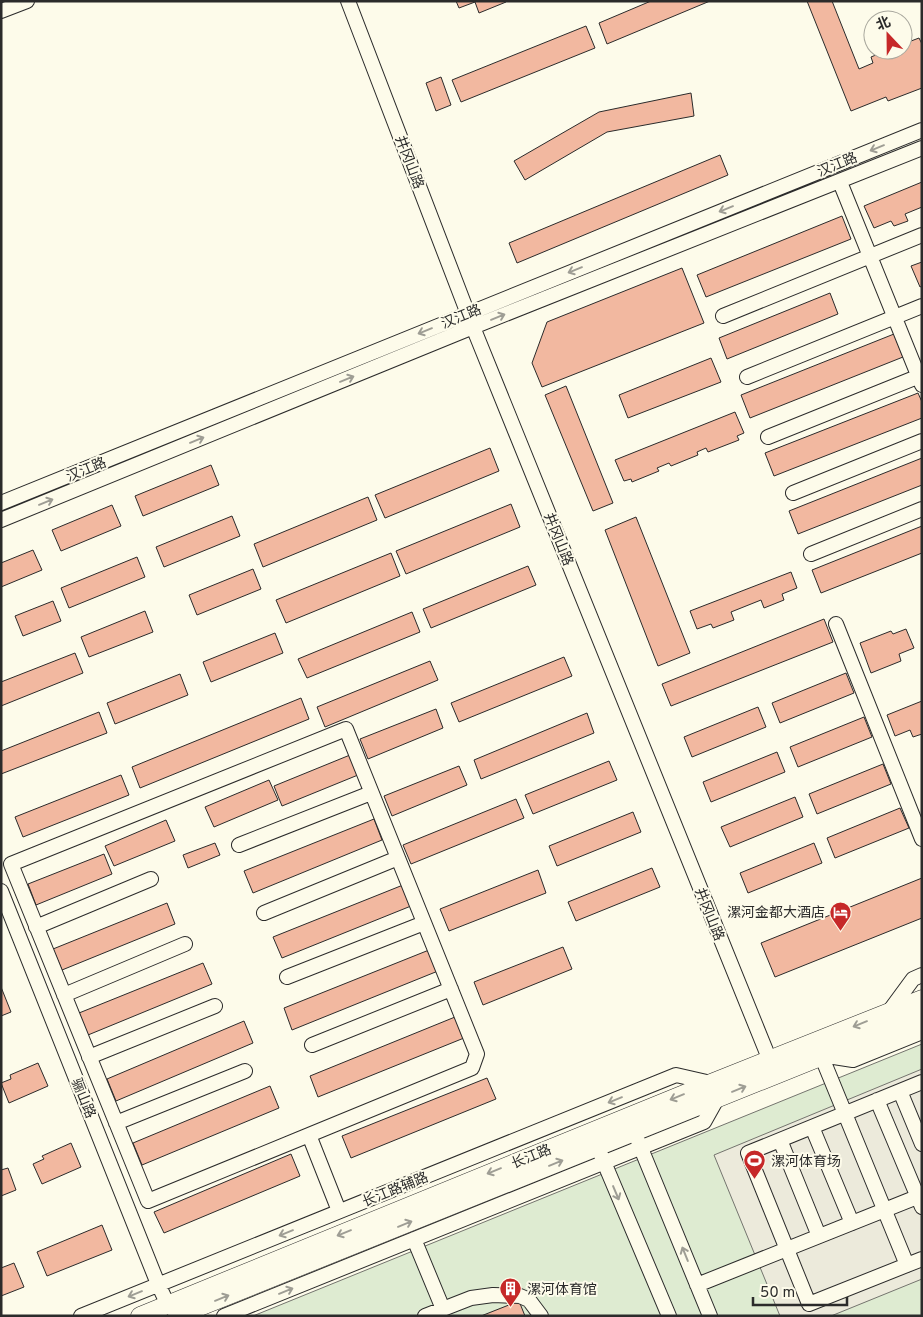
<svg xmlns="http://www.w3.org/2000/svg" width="923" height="1317" font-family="Overpass,'Noto Sans SC',sans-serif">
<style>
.green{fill:#deebd1;stroke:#74746e}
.parking{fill:#eceadb;stroke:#74746e}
.building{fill:#f2b8a0;stroke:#2b2b2b}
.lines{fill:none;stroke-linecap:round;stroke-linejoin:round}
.minor-casing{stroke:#2b2b2b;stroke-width:16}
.major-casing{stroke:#2b2b2b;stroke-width:19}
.minor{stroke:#fdfbea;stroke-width:14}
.major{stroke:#fdfbea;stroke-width:18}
.oneway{stroke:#9e9d94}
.labels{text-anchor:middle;stroke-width:4;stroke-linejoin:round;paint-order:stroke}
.street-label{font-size:14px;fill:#2b2b2b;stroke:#fdfbea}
.poi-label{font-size:14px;fill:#2b2b2b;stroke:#fdfbea;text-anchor:start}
</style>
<rect width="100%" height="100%" fill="#fdfbea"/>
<!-- green -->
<path class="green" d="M922 1044V1316H253Z"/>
<!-- parking -->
<path class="parking" d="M922 1069V1279L831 1316H780L714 1155Z"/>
<!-- building -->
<path class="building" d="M456 1H506V2L479 13 475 2 459 8Z
M651 1H710L607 44 599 23Z
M807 1H832L859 69 873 63 871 57 888 50H903V44L919 38 922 44V88L888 101 886 97 851 111Z
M586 26 595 48 461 102 452 80Z
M441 77 451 105 436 111 426 83Z
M691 93 694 116 607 132 525 180 514 161 599 112Z
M720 155 728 175 517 263 509 243Z
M922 182V207L905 214 908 221 894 226 891 221 874 228 864 206Z
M842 216 851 239 706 297 697 275Z
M922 262V286L920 287 911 266Z
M682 268 704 323 542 387 532 363 547 322Z
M830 293 838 314 727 359 719 338Z
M894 334 903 357 750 418 741 395Z
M711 358 721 382 628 418 619 395Z
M566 386 613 503 593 511 545 395Z
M918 393 922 402V418L774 476 765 453Z
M735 412 744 433 737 436 739 440 708 452 706 448 697 452 698 455 671 466 669 463 657 468 659 471 632 482 631 479 624 481 615 460Z
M490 448 499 471 385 518 375 495Z
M922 458V485L798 534 789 511Z
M211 465 219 485 143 516 135 496Z
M368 497 377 520 263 567 254 544Z
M511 504 520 527 406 574 396 551Z
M112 505 121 526 61 551 52 530Z
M232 516 240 536 164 567 156 547Z
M636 517 690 653 658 666 605 530Z
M922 526V553L821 593 812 570Z
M33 550 42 570 1 587V563Z
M391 553 400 576 286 623 276 600Z
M137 557 145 577 69 608 61 588Z
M528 566 536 585 431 628 423 609Z
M253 569 261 589 197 615 189 595Z
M791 572 797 588 782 594 784 600 764 608 761 600 731 612 734 620 713 628 711 624 697 629 690 611Z
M53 601 61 621 23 636 15 616Z
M145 611 153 632 89 657 81 637Z
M412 612 420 632 307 678 298 659Z
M824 619 833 642 671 706 662 684Z
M906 629 914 648 899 654 901 661 871 673 860 643 891 631 893 634Z
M275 633 283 653 211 682 203 662Z
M75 653 83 673 1 706V682Z
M564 657 572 676 459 722 451 703Z
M430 661 438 680 325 727 317 707Z
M846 673 854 693 780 723 772 703Z
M180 674 188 695 115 724 107 703Z
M301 698 309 719 140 788 132 767Z
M922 701V734L913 737 910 730 895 736 887 715Z
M758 707 766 727 692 757 684 737Z
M436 709 443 728 368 759 360 739Z
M99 712 107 733 1 774V751Z
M587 713 594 733 481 779 474 760Z
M864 717 872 737 798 767 790 747Z
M777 752 785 772 711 802 703 782Z
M350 755 358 775 282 806 274 786Z
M609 761 617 780 533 814 525 795Z
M883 764 891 784 817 814 809 794Z
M459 766 467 785 392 816 384 796Z
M121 775 129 795 23 837 15 817Z
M269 780 278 800 214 827 205 807Z
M795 797 803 817 730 847 721 827Z
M516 799 524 818 411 864 403 845Z
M900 808 909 828 835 858 827 838Z
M633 812 641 832 557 866 549 846Z
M374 819 382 840 253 893 244 871Z
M166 820 175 841 114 866 105 846Z
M215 843 220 855 188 868 183 855Z
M814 843 822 863 748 893 740 873Z
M104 854 112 874 36 905 28 884Z
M652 868 660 887 576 921 568 902Z
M538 870 546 893 449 931 440 909Z
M922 878V918L775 977 761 943Z
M403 885 411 906 282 958 273 937Z
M167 903 175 924 62 970 53 949Z
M563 947 572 969 483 1005 474 982Z
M429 950 438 971 292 1030 284 1008Z
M203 963 212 984 88 1035 79 1013Z
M1 987 11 1012 1 1016Z
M455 1017 464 1038 318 1097 310 1076Z
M244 1021 253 1043 116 1101 107 1079Z
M38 1063 48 1086 9 1103 1 1083 11 1079 10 1075Z
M487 1078 496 1099 351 1158 342 1136Z
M270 1086 279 1108 142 1165 133 1143Z
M71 1143 81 1167 42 1184 33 1164 44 1159 42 1156Z
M291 1154 300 1176 164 1233 154 1212Z
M8 1168 16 1190 1 1196V1170Z
M102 1225 112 1250 47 1276 37 1252Z
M14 1263 24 1287 1 1296V1268Z
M519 1301 525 1316H481Z"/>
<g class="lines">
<defs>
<path id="minor" d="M348 1 473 327 773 1068
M1 11 27 1
M840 182 922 385
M723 316 922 235
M747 377 922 306
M768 437 922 375
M793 493 922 441
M1 503 922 130
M1 520 473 327 922 148
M811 554 922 509
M836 624 922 839
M239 845 371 793
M1 891 158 1284 168 1305
M264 913 398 858
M36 927 151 879
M287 977 424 923
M64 995 185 944
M888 1013 913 979 922 975
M312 1045 451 989
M89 1057 215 1006
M922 1082 748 1153 809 1304 922 1259
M900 1091 922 1144
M877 1100 922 1207
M116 1123 245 1071
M812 1127 852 1223
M309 1135 148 1201 11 864 346 729 477 1054 472 1068 309 1135 339 1211
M780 1140 819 1236
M638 1141 710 1316
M601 1155 669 1316
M414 1239 443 1309
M907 1265 821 1055 853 1060 922 1032
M697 1285 922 1195
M81 1316 676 1075 711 1083
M224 1316 704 1122 718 1097
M425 1316 471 1298 493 1295 520 1296 529 1300 541 1316"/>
<path id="major" d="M140 1316 711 1083 922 999
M177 1316 922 1016"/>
</defs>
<!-- minor casing -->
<use href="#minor" class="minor-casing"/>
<!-- major casing -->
<use href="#major" class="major-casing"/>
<!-- minor -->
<use href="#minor" class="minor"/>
<!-- major -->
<use href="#major" class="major"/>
</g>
<!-- one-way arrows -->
<defs><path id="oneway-shaft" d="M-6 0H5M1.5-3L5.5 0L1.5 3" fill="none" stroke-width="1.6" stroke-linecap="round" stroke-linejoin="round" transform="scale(1.25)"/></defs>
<g class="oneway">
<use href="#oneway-shaft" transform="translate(877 148) rotate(158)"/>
<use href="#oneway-shaft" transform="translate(726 209) rotate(158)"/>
<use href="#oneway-shaft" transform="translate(575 270) rotate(158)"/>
<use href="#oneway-shaft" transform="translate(498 317) rotate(-22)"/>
<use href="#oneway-shaft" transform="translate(425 331) rotate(158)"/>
<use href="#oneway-shaft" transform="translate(347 379) rotate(-22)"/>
<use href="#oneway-shaft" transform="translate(197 440) rotate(-22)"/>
<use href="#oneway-shaft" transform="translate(46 502) rotate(-22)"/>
<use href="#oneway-shaft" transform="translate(860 1024) rotate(158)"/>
<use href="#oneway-shaft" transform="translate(739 1089) rotate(-22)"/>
<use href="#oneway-shaft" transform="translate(677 1097) rotate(158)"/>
<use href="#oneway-shaft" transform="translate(615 1100) rotate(158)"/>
<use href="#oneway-shaft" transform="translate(556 1163) rotate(-22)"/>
<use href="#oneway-shaft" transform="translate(494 1171) rotate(158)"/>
<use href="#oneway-shaft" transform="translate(616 1193) rotate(67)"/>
<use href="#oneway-shaft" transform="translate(405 1224) rotate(-22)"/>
<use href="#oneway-shaft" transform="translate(286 1233) rotate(158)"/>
<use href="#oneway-shaft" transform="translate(344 1233) rotate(158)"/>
<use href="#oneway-shaft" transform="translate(685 1254) rotate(-112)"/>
<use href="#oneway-shaft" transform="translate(286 1291) rotate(-22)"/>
<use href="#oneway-shaft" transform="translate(135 1294) rotate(158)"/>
<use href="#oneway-shaft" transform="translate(222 1298) rotate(-22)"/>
</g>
<!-- icons -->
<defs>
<symbol id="hotel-pin" viewBox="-11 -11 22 30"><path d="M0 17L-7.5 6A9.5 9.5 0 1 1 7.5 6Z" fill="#c62828" stroke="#fdfbea"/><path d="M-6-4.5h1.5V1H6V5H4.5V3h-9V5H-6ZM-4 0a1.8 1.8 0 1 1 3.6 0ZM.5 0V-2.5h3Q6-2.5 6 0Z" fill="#fff"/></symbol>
<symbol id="stadium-pin" viewBox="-11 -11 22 30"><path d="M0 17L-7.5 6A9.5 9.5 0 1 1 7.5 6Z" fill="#c62828" stroke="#fdfbea"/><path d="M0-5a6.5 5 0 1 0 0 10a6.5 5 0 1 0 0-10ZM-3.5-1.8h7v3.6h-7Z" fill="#fff"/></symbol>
<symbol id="building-pin" viewBox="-11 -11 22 30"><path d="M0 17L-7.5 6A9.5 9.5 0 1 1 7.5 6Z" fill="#c62828" stroke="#fdfbea"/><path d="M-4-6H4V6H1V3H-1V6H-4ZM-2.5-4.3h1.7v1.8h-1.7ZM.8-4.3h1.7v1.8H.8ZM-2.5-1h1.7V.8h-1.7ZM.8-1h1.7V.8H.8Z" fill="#fff"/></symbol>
</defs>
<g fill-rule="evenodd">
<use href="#hotel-pin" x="828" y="900" width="25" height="34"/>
<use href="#stadium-pin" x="742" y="1148" width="25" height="34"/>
<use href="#building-pin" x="498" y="1276" width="25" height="34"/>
</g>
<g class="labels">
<!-- street labels -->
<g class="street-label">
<text transform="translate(410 162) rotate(69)" y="5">井冈山路</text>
<text transform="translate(837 164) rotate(-22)" y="5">汉江路</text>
<text transform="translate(461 316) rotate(-22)" y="5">汉江路</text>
<text transform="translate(86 469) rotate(-22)" y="5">汉江路</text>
<text transform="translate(559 539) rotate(68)" y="5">井冈山路</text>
<text transform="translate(710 914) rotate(68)" y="5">井冈山路</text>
<text transform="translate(84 1098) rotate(68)" y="5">骊山路</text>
<text transform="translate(531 1156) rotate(-22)" y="5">长江路</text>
<text transform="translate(395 1189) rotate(-22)" y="5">长江路辅路</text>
</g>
<!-- poi labels -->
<g class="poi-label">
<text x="825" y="917" text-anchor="end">漯河金都大酒店</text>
<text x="771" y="1166">漯河体育场</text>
<text x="527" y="1294">漯河体育馆</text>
</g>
</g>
<!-- border -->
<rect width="923" height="1317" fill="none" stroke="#2b2b2b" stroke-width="5"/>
<!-- north arrow -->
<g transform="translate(888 35) rotate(338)"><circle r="24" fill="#fdfbea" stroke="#a9a89e"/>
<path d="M0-4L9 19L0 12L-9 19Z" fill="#c62828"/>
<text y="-8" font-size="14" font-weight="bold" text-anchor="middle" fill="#2b2b2b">北</text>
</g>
<!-- scale -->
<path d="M753 1297v8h94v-8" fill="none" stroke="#2b2b2b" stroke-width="2.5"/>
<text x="760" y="1297" font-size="15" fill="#2b2b2b" stroke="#fdfbea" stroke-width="4" paint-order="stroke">50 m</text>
</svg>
